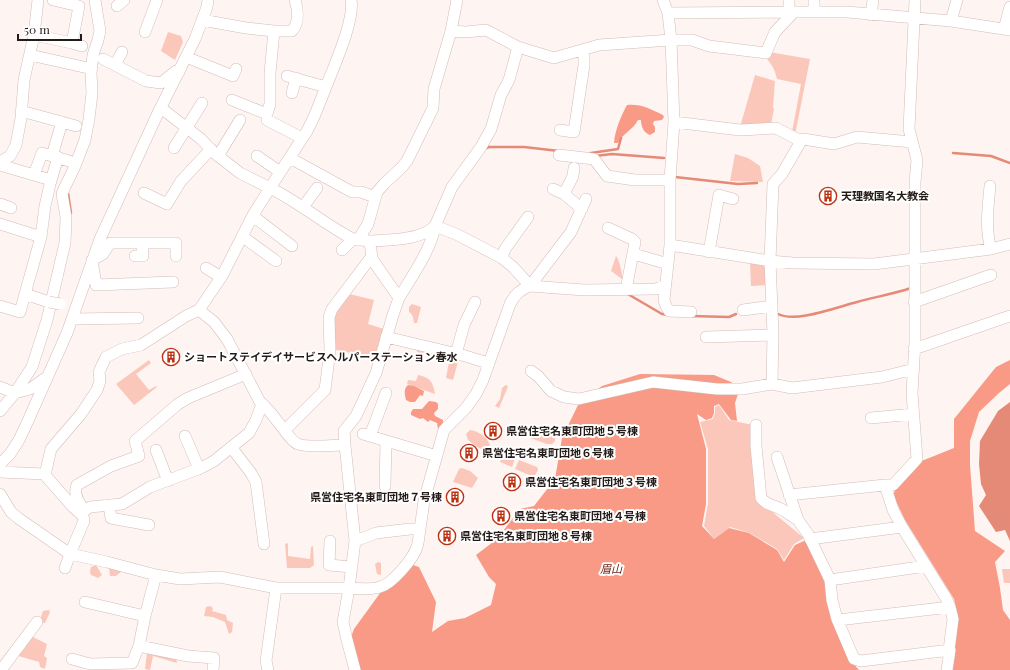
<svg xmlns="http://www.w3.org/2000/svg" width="1010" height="670" font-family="'Playfair Display','Noto Sans JP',serif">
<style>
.green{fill:#fbc7ba}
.forest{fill:#f89a86}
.water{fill:#e58a76}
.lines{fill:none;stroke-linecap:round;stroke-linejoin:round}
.stream{stroke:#e58a76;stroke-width:2.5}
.minor-casing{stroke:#d3bcb7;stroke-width:12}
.minor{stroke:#fff;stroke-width:11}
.minor-bridge-casing{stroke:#d3bcb7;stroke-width:12;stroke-linecap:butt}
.minor-bridge{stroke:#fff;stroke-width:11}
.labels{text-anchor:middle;stroke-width:4;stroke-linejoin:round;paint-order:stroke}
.poi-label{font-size:11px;font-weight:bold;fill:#241b19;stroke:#fff;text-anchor:start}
.park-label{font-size:11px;font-style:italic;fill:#722111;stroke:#fff}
</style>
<rect width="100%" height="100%" fill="#fef4f2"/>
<!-- green -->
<path class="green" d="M168 32 181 36 183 42 175 60 161 51Z
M769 52 810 59 795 135 792 132 801 84 777 79C775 70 772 64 766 58Z
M755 75 775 81 773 107 774 109 771 124 740 127Z
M735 154 748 158 760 166 763 182 730 181Z
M616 256C620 261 621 271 623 278L622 279 611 271Z
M750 262 764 263 769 285 751 286Z
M345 293 374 300 368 324 384 329 376 358 331 349 330 319Z
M412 304 421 307 417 323H414L413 317 410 312 409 313V307Z
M418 347 459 358 453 380 446 378 449 362 436 358 433 354 424 351 423 354 417 352Z
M149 360 151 363 136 374 149 390 156 386 157 387 134 405 116 384Z
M418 375C430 377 433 382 435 394L407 384 408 380 416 381Z
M506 385 508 386 507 389 499 408 495 406 500 399 502 388Z
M719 405 729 420 748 424 755 425 759 501 804 538 794 544 784 560 777 549 750 533 730 527 714 539 704 526 708 503V449L700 422 713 419 715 413V407Z
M529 426C537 427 550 430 555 437V441L552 444H547L530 438 525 430Z
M470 430C479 431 491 439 490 449 482 452 474 445 468 440L466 434Z
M504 454 515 458 512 467 500 462Z
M519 460 537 467 538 470 534 477 515 469Z
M462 468 470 471 478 478 472 488 453 482 459 469Z
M288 543V556L310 559 311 547 313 546 314 565 310 568H287L285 544Z
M378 562 381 563V575L377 574 375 564Z
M96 565 102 575 98 578 91 575 90 572 91 567Z
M109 568 122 571 116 576H110Z
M1002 569H1010V583H1004Z
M210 606 213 608 212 611 226 615 227 620 233 623 232 632 229 634 225 622 213 617 204 616 206 607Z
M49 610 50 612 45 623H39L43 611Z
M29 635 47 644 44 656 47 658 45 669 40 667 39 662 15 655Z
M147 653 176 656 177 663 153 656 150 670 145 669Z"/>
<!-- forest -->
<path class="forest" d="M627 105C643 104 649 109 663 115L664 117 662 120 654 121 653 124 655 127V132L650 135C644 133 641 127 641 120H638C633 130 623 133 618 143H614C615 130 621 116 627 105Z
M1010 360V384L999 393 979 412 970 441V465L975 531 1005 551 995 562 1000 588 1003 610 1010 620V670H949L958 617 954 599 905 520 893 495 897 486 919 462 954 448V419L996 367Z
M640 374 714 375 731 382 740 388 735 403 737 421 731 420 719 404 714 406V413L712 418 706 420 697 414 706 449V504L702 526 714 539 729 528 749 533 777 550 784 562 795 545 806 540 825 583 831 619 850 660 859 670H359L351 637 354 629 383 589 410 564 419 567 436 602 432 632 448 621 465 618 491 605 496 584 489 577 476 555 497 539 520 509 534 506 555 479 562 438 578 405 602 386Z
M408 385 414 386 424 391 423 396 420 395 415 402H410L406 400C405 395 403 389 408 385Z
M429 401 436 402 438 404V409L434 413 435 416 443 420V425L441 430 438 429 437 423 430 420 428 422 423 418 420 419 411 415V412L413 409H422Z"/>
<!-- water -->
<path class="water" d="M1010 402V541L1005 530 996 532 979 506 986 495 981 484 979 464 980 441 998 411Z"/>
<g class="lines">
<!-- stream -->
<path class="stream" d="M484 149 489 147H524L559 151
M953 153 991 156 1010 163
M589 155 591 153 618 149 621 138
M595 156 612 154 664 158
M675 177 738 184 757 183
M68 193 71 213
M626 293 662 314 668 315
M778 314C796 323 837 307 857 302 875 297 893 294 911 288
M691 316 729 317 736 314"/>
<defs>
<path id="minor" d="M38 0 34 35 72 43 79 6 53 0
M663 0 668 13 671 40 674 122 670 180V245L664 300 666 306 669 311 691 312
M117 6 124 0
M814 11V0
M789 12V0
M668 13 794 12
M871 15 873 0
M202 20 246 28 274 31 270 73V104L267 114 232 100
M951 21 957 0
M1004 29 1010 7
M274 31H292C299 23 298 10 295 0
M145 32 157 0
M72 43 82 46
M518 47 554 58 599 45 671 40H692L709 46 766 53 775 32 794 12H847L951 21 1010 30
M30 55 88 68
M186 57 233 76 236 69
M103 59 146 81 161 83 176 71 179 72
M115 65 122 52
M326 87C334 66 355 20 351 0
M292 93 296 78
M161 108 201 139 213 152 240 173 270 188 307 131 314 117 326 87 287 76
M21 111 76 126
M267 120 302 138
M674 122 740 130 776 128 801 141
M560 130 574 132 584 65V50
M174 148 202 103
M559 155 594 159 607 176 635 180H670
M52 156 62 122
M218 156 240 120
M257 156 280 172
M290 158 352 192H361L375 197
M0 162 10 156 16 145 21 118 24 80 34 35
M0 165 51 180 45 206 41 237
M34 175 42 153 69 161
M50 184 58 157
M990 186C988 207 985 229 991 249
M553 189 564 194 582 209
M144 193 167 204 181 181 211 149
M564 194 573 176 574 168
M586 199 571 232 530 286 584 290 655 289 665 286
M0 204 11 208
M303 207 317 188
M253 216 292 246
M0 224 41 237 25 294
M608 228 632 239 635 242 626 290
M243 237 276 261
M358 240 368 224 377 192 384 184 402 167 407 161 433 108 434 89 451 31 457 0
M370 241C389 240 422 240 435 226L452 187 481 147 491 129 501 95 509 80 518 47 486 30 466 32 451 31
M670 245 770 261 793 263 874 264 991 249 1010 244
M342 250 353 239 370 241 372 259 399 298 393 315 376 373 356 416 344 431 345 445
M709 252 719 195 733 199
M634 254 668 264
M135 256H143L142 243
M502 258 505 249 528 217
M206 268 221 277
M173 282 96 285 92 260 103 254 110 243H176V256
M399 298C412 276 431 250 435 226L456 234 502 258 513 267 530 286C520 290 515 294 510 304L483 380 476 394 466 408 444 430 424 501 420 529
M914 302 991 275
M0 306 20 312 25 294 49 302
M199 310 222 276 253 215 270 188C299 202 324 224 353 239
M743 310 772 306
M72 319 138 318
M386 337 462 355 488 363
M706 337 773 335
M914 349 1010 316
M456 354 464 325 475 302
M531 371 538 376 551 391 564 397 579 399 653 382 717 389H742L772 384 792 388 882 377 914 369
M772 384 773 334 770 261 773 184 782 174 801 141 803 139 834 144 857 137 912 142
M0 387 15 393 30 389 47 377
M0 411 15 393 32 367 47 320 65 243 66 217 62 194 64 189 75 166 85 140 89 119 92 93 91 73 93 55 98 40 100 31 95 0
M871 418 914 414
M756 425V446L761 498C766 505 773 505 781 509 787 512 791 516 797 519
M285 430 325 390 330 350 329 317 332 309 372 256
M363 434 437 456
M185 436 199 469
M370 436 386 393
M231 447 251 473 256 482 264 544
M156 450 168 481
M777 457 798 520 808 534 830 580 832 600 837 619 854 659 861 661 950 650 947 670
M0 464 10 454 19 440 27 423 67 333 100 239 158 113 195 39 207 7 208 0
M0 472 44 474 73 507 83 516 84 521 70 554 18 518 11 512 0 494
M45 475 51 449 81 414 97 390 100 381 99 372 106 357 122 349 141 345 186 316 199 310 214 322 227 339 260 402C272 410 289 441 298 444 308 448 333 445 345 445L355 541
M885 485H893L917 459 912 393 915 342V182L917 160 909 129 915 0
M385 486 386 441
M789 495 885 485 893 510 902 527
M109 505 111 518 149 525
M84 510C79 503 73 494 77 485L111 466 139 456 135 441 178 404 188 398 246 374
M80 513 90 507 122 504 150 487 201 468 214 461 249 433 256 420 262 404
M410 529H420C419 534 419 541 417 547 413 559 392 584 380 587 370 590 359 589 349 588L355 541 376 533Z
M810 539 902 527 926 566
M330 541 329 565 352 567
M65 568 70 554 107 562 156 575 145 616 139 646
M156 575 180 579 220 577 276 588 266 661 268 670
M830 580 926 566 946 598 950 607
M276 588H349L343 622 347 640 355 670
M85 602 145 616
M838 620 950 607 953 619 949 650
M72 659 90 664 132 663 139 646 188 656 214 658 213 670
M1 670 37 622"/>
</defs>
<!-- minor casing -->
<use href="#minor" class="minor-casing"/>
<!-- minor -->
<use href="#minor" class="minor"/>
<defs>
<path id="minor-bridge" d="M49 302 60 304"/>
</defs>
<!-- minor-bridge casing -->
<use href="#minor-bridge" class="minor-bridge-casing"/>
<!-- minor-bridge -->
<use href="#minor-bridge" class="minor-bridge"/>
</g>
<!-- icons -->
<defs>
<symbol id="building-ring" viewBox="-11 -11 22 22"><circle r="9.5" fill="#fff" stroke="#bb3112" stroke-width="1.5"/><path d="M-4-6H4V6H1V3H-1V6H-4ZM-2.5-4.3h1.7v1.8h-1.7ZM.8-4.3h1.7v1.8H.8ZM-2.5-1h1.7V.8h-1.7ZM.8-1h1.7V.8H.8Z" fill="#bb3112"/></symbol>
</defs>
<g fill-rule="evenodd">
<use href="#building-ring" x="818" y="186" width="20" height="20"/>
<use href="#building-ring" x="161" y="347" width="20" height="20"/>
<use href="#building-ring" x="483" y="421" width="20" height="20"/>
<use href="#building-ring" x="459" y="443" width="20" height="20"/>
<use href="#building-ring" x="502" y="472" width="20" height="20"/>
<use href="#building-ring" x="445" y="487" width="20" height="20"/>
<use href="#building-ring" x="491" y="506" width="20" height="20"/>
<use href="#building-ring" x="437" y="526" width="20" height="20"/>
</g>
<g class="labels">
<!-- poi labels -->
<g class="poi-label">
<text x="841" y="200">天理教国名大教会</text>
<text x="184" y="361">ショートステイデイサービスヘルパーステーション春水</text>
<text x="506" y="435">県営住宅名東町団地５号棟</text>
<text x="482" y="457">県営住宅名東町団地６号棟</text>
<text x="525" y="486">県営住宅名東町団地３号棟</text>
<text x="442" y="501" text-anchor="end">県営住宅名東町団地７号棟</text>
<text x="514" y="520">県営住宅名東町団地４号棟</text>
<text x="460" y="540">県営住宅名東町団地８号棟</text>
</g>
<!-- park labels -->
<g class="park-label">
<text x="611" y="573">眉山</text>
</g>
</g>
<!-- scale -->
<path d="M18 34v6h63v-6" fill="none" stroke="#241b19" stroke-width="2"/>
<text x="24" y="34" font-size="12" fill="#241b19" stroke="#ffffff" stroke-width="3" paint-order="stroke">50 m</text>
</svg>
